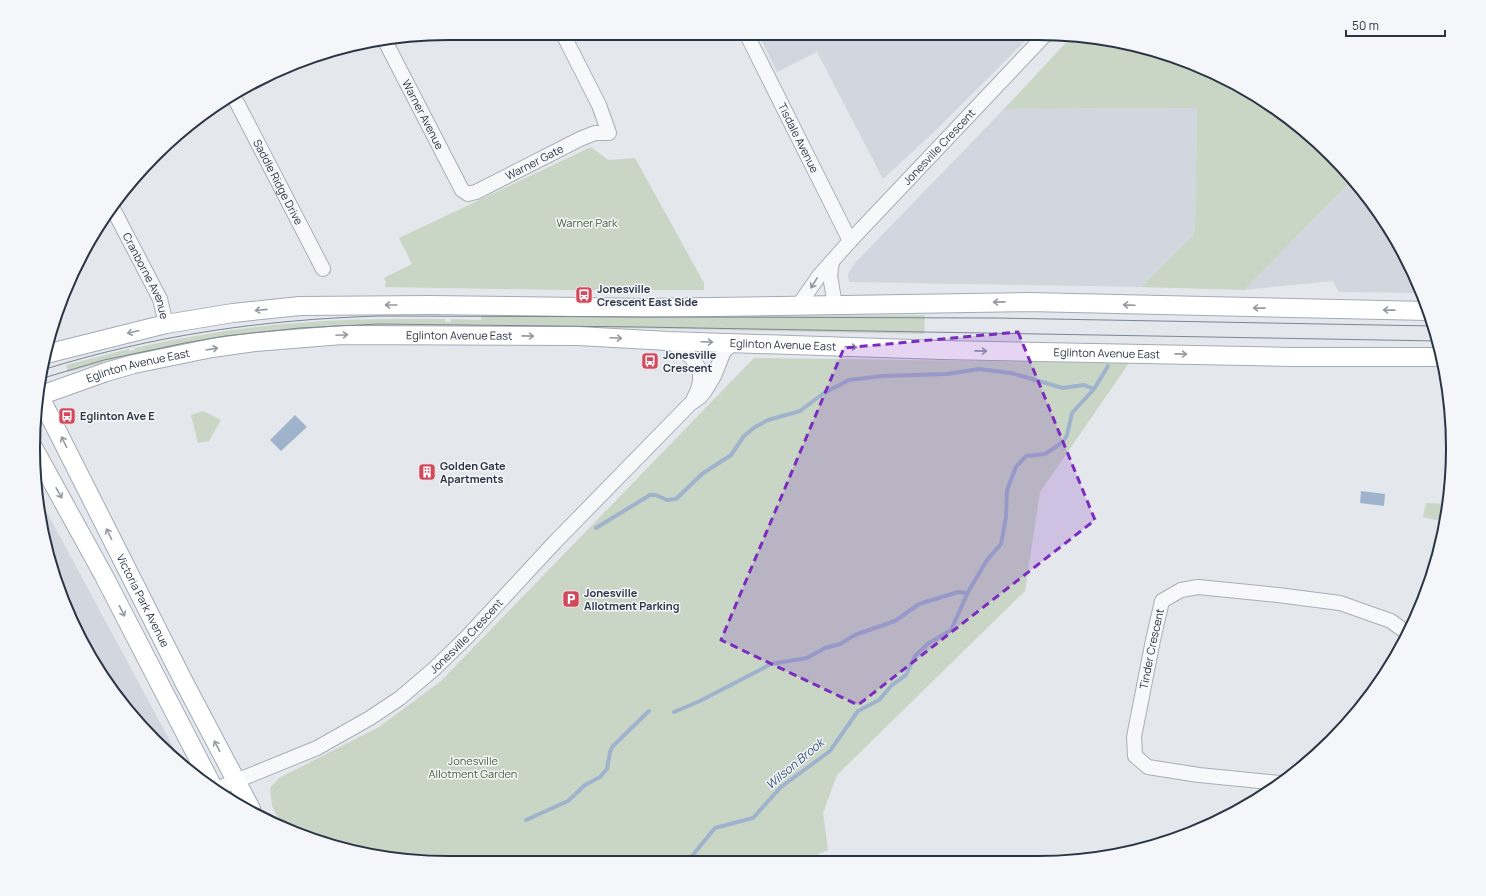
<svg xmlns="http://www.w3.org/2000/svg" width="1486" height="896" font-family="Manrope,sans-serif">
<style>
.built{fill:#d2d6de}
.green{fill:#c9d6c5}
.water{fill:#9fb4cc}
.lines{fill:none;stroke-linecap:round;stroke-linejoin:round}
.stream{stroke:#9fb4cc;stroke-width:4}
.minor-casing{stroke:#a9aeb7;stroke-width:16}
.major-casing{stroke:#a3abb8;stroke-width:20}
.minor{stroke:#f7f8fa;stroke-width:14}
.major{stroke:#fff;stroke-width:18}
.tram{stroke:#7d8696;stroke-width:1}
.oneway{stroke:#9196a0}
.oneway2{stroke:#959aa2}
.marked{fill:#7b2cbf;fill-opacity:0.2;stroke:#7b2cbf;stroke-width:3;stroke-dasharray:8 5;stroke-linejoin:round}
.labels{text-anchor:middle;stroke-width:3;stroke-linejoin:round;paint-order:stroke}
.street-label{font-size:11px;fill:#2b3445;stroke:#f4f6f9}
.park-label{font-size:11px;fill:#3f6138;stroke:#f4f6f9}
.poi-label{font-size:11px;font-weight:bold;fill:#2b3445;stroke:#f4f6f9;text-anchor:start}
.water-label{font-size:12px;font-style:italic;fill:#34527a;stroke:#f4f6f9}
.rim{fill:none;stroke:#2b3445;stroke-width:2}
</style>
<rect width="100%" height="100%" fill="#e4e7ec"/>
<!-- built -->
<path class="built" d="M1032 34 935 131 883 179 817 52 777 72 759 35Z
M1197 108 1195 227 1193 235 1141 287 849 282 848 274 854 264 1004 109Z
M1352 180 1383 218 1423 293 1339 292 1333 281 1244 290Z
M38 496 183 765 155 742 119 700 88 655 55 582 41 529Z"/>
<!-- green -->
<path class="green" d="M1073 35 1172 55 1269 103 1332 155 1352 180 1244 290 1141 287 1193 235 1195 227 1197 108 1004 109Z
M591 147 608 160 635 158 704 283V290H561L385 287 386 282 384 278 412 264 399 238Z
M482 315 649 316 925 315 924 334C806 332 688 329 570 327 486 326 402 323 319 328 234 332 150 349 68 372L66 365 129 349V351L135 350V348C189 336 243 327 298 323 347 318 396 319 445 319V322H451V319L481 320Z
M754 358 1129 363 1040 492 1025 591 837 775 823 813 828 850 800 862H421L314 841 281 824 272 806 270 788 279 778 379 727 441 681Z
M203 411 221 420 209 441 198 443 191 415Z
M1426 503 1446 504 1447 506C1440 523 1440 521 1423 517Z"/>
<!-- water -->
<path class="water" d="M295 415 307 427 281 451 270 440Z
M1361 491 1385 494 1384 506 1360 503Z"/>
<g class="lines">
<!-- stream -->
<path class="stream" d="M596 528 650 495H656L667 500 676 499 702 474 731 455 744 436 755 427 768 420 800 411 824 393 849 380 882 376 947 374 979 369 1011 373 1063 388 1084 385 1094 389
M674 712 700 701 771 664 807 658 825 648 840 644 855 635 895 621 919 604 958 592 967 593
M526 820 568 801 585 785 600 777 607 769 610 752 613 746 649 711
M687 862 715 828 753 818 781 787 830 751 858 711 879 700 892 685 906 675 915 656 929 643 951 630 968 592 987 560 1001 544 1006 517 1007 490 1016 467 1026 456 1045 454 1063 442 1067 435 1072 413 1094 389 1108 366"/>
<defs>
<g id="minor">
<path id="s1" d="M747 35 850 241"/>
<path id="s2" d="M384 39 462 190 468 194 476 192 580 139 595 133H609L599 105 564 36"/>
<path id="s3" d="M233 95 323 269"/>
<path id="s4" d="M112 207 160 299 166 324"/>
<path d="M832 261 830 276 835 305"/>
<path id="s5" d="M798 306 819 276 850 241 1046 34"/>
<path d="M668 341C693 356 710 369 694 398"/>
<path id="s6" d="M1280 783 1199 775 1148 767 1135 756 1134 737 1153 640 1162 601 1181 590 1198 587 1278 595 1340 603 1391 621 1407 633"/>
<path id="s7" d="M214 790 317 748 370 718 400 698 434 669 467 637 555 542 690 404 700 397 705 391 714 376 724 351 734 343"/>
</g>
<g id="major">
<path d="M46 354 166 324 233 313 300 306 430 305 649 308 1028 302 1428 311"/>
<path id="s8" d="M37 391 185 684 251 809"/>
<path id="s9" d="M36 397 106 372 134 364 212 348 255 342 342 335 578 336 668 341 942 350 1291 357H1442"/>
<path d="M33 447 104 576 215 791"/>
</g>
</defs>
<!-- minor casing -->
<use href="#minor" class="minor-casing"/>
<!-- major casing -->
<use href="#major" class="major-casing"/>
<!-- minor -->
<use href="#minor" class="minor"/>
<!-- major -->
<use href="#major" class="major"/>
<!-- tram -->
<path class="tram" d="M42 370C155 335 260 320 378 316L996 318 1432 326
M40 379 104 360 185 343 225 336 300 328 378 324 641 327 1437 341"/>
</g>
<!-- one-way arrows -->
<defs><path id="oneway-shaft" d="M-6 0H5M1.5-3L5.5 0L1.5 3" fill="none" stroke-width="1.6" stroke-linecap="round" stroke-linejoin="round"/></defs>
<use class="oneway" href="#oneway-shaft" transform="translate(814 283) rotate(122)"/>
<g class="oneway2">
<use href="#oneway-shaft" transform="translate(999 302) rotate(179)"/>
<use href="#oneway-shaft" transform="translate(391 305) rotate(-180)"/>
<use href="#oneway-shaft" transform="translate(1129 305) rotate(-178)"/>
<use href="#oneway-shaft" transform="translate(1259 308) rotate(-179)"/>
<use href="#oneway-shaft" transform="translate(261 310) rotate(174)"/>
<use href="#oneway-shaft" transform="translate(1389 310) rotate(-179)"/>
<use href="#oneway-shaft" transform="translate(133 332) rotate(166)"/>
<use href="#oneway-shaft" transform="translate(342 335) rotate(-3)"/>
<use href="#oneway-shaft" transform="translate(528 336) rotate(1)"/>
<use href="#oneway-shaft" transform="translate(616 338) rotate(3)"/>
<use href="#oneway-shaft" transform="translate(707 342) rotate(2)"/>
<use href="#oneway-shaft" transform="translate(851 347) rotate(2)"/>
<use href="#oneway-shaft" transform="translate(212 349) rotate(-10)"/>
<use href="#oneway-shaft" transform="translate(981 351) rotate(1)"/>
<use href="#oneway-shaft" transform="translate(1181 354) rotate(1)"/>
<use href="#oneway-shaft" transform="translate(64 442) rotate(-116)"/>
<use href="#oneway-shaft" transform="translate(59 493) rotate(61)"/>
<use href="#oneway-shaft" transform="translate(109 534) rotate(-116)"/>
<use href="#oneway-shaft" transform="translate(122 611) rotate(63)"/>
<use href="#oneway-shaft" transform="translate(217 746) rotate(-118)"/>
</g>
<!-- marked area -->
<path class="marked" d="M1018 332 1095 520 858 705 721 640 844 348Z"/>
<!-- icons -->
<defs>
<symbol id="bus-square" viewBox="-11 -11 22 22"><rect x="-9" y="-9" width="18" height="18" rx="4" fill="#d1495b" stroke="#f4f6f9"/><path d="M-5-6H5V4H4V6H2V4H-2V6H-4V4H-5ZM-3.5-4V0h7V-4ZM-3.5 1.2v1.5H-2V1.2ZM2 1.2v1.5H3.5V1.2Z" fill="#fff"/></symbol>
<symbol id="building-square" viewBox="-11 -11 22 22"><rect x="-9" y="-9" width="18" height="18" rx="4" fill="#d1495b" stroke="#f4f6f9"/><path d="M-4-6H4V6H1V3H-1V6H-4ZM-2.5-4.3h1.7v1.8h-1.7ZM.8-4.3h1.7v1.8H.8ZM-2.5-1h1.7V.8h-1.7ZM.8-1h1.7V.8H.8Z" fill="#fff"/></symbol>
<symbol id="parking-square" viewBox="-11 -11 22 22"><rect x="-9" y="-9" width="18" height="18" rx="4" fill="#d1495b" stroke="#f4f6f9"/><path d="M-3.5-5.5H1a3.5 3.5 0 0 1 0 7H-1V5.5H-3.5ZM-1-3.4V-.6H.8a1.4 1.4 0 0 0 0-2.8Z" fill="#fff"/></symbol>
</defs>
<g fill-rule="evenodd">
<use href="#bus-square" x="574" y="285" width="20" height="20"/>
<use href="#bus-square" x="640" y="351" width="20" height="20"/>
<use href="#bus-square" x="57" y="406" width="20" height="20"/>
<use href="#building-square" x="417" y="462" width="20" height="20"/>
<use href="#parking-square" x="561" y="589" width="20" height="20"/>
</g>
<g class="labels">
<!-- street labels -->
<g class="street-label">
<text dy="4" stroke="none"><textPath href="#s2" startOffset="85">Warner Avenue</textPath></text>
<text dy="4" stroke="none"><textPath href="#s1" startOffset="115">Tisdale Avenue</textPath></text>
<text dy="4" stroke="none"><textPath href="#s5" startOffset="213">Jonesville Crescent</textPath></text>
<text dy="4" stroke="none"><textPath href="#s2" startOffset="251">Warner Gate</textPath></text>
<text dy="4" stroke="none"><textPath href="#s3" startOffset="98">Saddle Ridge Drive</textPath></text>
<text dy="4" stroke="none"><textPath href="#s4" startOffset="77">Cranborne Avenue</textPath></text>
<text dy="4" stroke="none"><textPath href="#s9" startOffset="431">Eglinton Avenue East</textPath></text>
<text dy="4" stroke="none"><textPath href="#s9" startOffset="755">Eglinton Avenue East</textPath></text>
<text dy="4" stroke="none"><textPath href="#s9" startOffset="1079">Eglinton Avenue East</textPath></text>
<text dy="4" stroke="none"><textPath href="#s9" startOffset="107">Eglinton Avenue East</textPath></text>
<text dy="4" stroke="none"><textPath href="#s8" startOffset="235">Victoria Park Avenue</textPath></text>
<text dy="4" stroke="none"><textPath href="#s7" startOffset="299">Jonesville Crescent</textPath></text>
<text dy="4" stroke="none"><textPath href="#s6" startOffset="259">Tinder Crescent</textPath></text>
</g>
<!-- park labels -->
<g class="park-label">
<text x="587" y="227">Warner Park</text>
<text x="473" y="765">Jonesville<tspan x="473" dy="13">Allotment Garden</tspan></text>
</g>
<!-- poi labels -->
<g class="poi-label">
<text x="597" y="293">Jonesville<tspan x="597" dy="13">Crescent East Side</tspan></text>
<text x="663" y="359">Jonesville<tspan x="663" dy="13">Crescent</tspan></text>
<text x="80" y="420">Eglinton Ave E</text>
<text x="440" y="470">Golden Gate<tspan x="440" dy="13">Apartments</tspan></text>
<text x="584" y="597">Jonesville<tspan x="584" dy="13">Allotment Parking</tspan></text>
</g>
<!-- water labels -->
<g class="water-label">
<text transform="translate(795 764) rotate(-40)" y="4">Wilson Brook</text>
</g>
</g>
<!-- crop -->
<path d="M0 0H1486V896H0ZM448 40H1038A408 408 0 0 1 1446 448V448A408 408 0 0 1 1038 856H448A408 408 0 0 1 40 448V448A408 408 0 0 1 448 40Z" fill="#f4f6f9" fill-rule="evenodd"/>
<path class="rim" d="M448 40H1038A408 408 0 0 1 1446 448V448A408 408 0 0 1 1038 856H448A408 408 0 0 1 40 448V448A408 408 0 0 1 448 40Z"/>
<!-- scale -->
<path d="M1346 30v6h99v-6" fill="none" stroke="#2b3445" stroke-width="2"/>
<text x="1352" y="30" font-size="12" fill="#2b3445" stroke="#f4f6f9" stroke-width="3" paint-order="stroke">50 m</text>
</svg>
